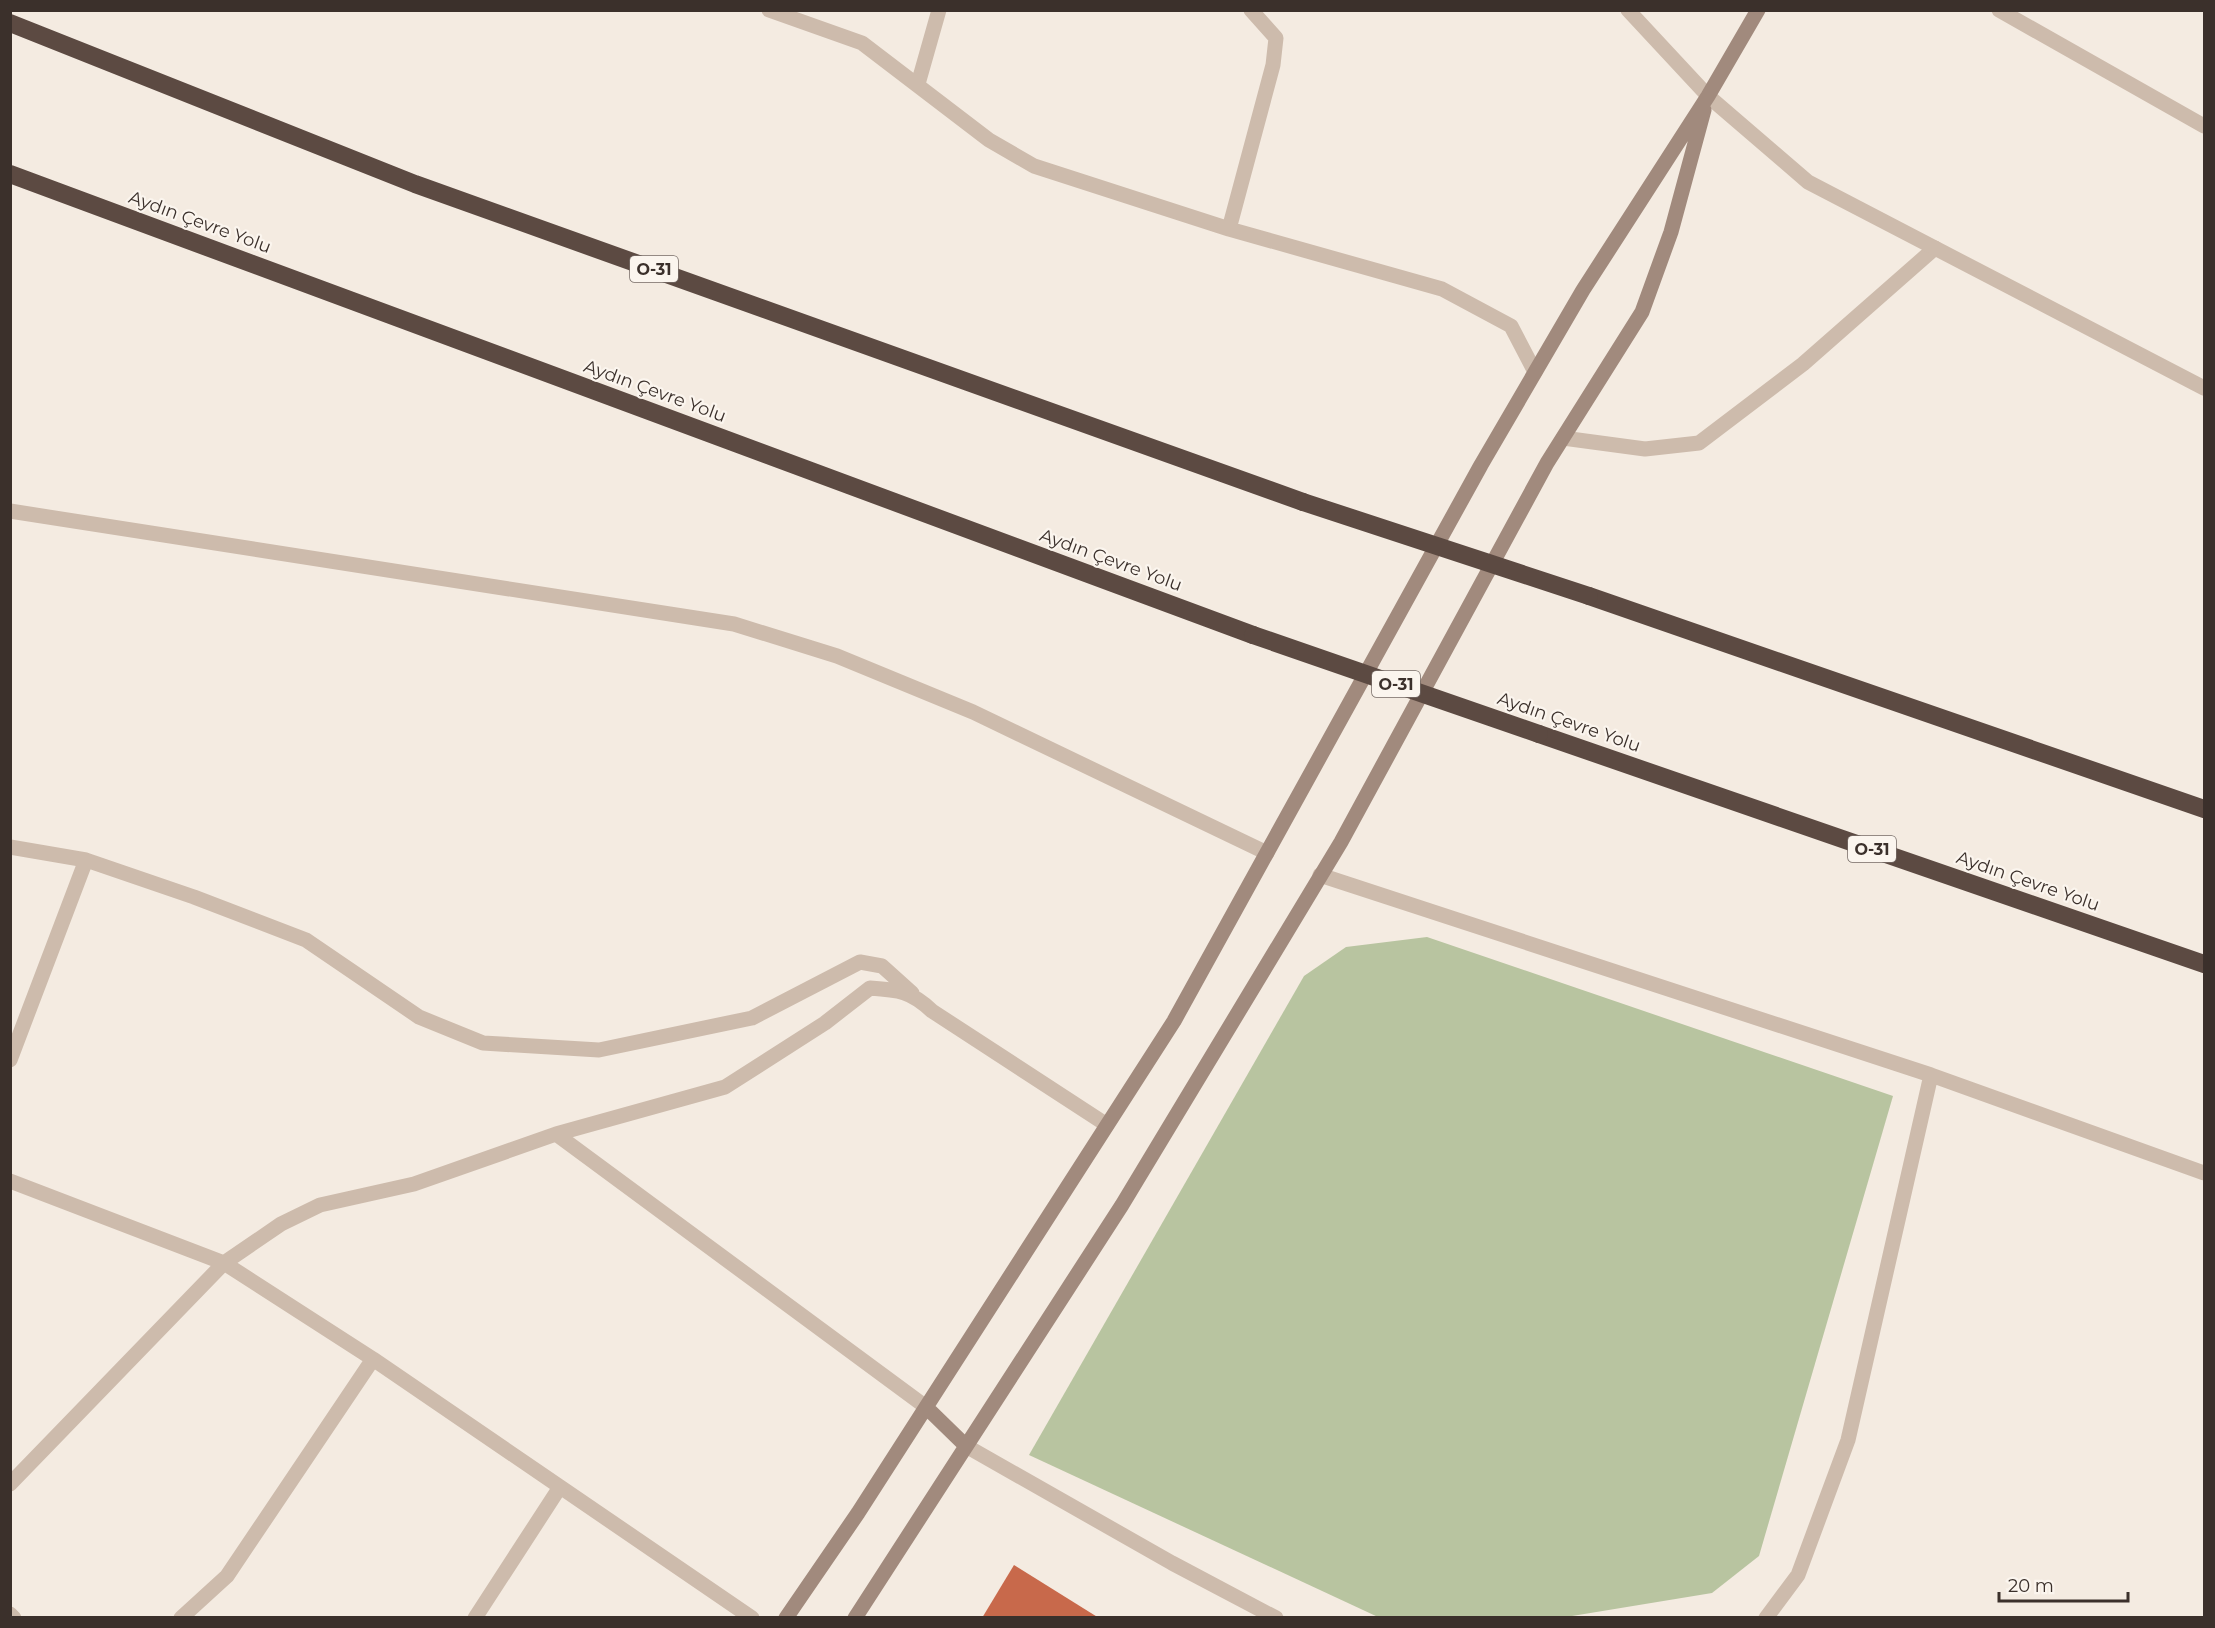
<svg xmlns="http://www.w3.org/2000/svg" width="2215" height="1628" font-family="Montserrat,sans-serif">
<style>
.green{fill:#b8c4a0}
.building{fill:#c8694b}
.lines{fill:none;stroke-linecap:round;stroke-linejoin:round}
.minor{stroke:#cdbbac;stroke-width:15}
.tertiary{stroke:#cdbbac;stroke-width:15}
.secondary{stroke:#a18a7d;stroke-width:15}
.motorway{stroke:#5c4a42;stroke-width:18}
.motorway-bridge{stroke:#5c4a42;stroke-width:18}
.labels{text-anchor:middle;stroke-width:4.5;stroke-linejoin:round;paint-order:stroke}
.shield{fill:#fbf5ee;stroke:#756b66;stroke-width:1.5}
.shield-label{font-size:16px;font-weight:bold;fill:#3b302b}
.street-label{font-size:18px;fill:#3b302b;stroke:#fbf5ee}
</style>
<rect width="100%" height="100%" fill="#f4ebe1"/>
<!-- green -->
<path class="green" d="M1427 937 1893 1096 1759 1556 1712 1593 1566 1617H1378L1029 1455 1304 976 1346 947Z"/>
<!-- building -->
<path class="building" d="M1014 1565 1099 1618H982Z"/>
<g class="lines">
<!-- minor -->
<path class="minor" d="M769 10 862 43 989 140 1034 166 1229 229 1442 289 1511 326 1535 372
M1999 10 2204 126
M918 84 939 10
M1229 229 1273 65 1276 38 1251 10
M1563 438 1645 449 1699 443 1803 364 1935 248
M10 511 734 624 837 656 973 712 1267 853
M10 847 86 860 194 897 306 940 419 1017 483 1043 599 1050 752 1018 860 962 882 966 912 993
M1320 875 1931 1075 2204 1173
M10 1060 86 860
M556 1134 926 1407
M10 1181 224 1263 373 1359 752 1618
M966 1446 1172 1563 1276 1618
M10 1484 224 1263 281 1224 320 1205 414 1184 556 1134 725 1087 825 1023 870 988C899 990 911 991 932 1011L1107 1125
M10 1614 14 1618
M181 1618 227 1576 373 1359
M475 1618 560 1487
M1766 1618 1798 1575 1848 1440 1931 1075"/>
<!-- tertiary -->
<path class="tertiary" d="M1628 10 1708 96 1808 182 2204 388"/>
<!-- secondary -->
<path class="secondary" d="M926 1407 966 1446
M786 1618 858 1513 1174 1021 1481 465 1583 290 1708 96 1758 10
M855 1618 1122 1205 1341 842 1547 463 1642 312 1671 232 1704 110"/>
<!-- motorway -->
<path class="motorway" d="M10 23 415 184 1303 502
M10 174 1253 635
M1589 596 2204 809
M1539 734 2204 964"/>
<!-- motorway-bridge -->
<path class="motorway-bridge" d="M1303 502 1589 596
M1253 635 1539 734"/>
</g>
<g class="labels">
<!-- shield labels -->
<g class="shield">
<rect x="630" y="256" width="48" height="26" rx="4.5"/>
<rect x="1372" y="671" width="48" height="26" rx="4.5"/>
<rect x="1848" y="836" width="48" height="26" rx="4.5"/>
</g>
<g class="shield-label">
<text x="654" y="275">O-31</text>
<text x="1396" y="690">O-31</text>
<text x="1872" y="855">O-31</text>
</g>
<!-- street labels -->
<g class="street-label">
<text transform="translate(200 222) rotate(20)" y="6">Aydın Çevre Yolu</text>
<text transform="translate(655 391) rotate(20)" y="6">Aydın Çevre Yolu</text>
<text transform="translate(1111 560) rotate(20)" y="6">Aydın Çevre Yolu</text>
<text transform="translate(1569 722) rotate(19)" y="6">Aydın Çevre Yolu</text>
<text transform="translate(2028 881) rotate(19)" y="6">Aydın Çevre Yolu</text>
</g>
</g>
<!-- border -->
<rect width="2215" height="1628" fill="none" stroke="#3b302b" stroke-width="24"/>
<!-- scale -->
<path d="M1999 1592v9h129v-9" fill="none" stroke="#3b302b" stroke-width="3"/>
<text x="2008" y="1592" font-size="18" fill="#3b302b" stroke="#fbf5ee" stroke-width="4.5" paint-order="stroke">20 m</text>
</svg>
